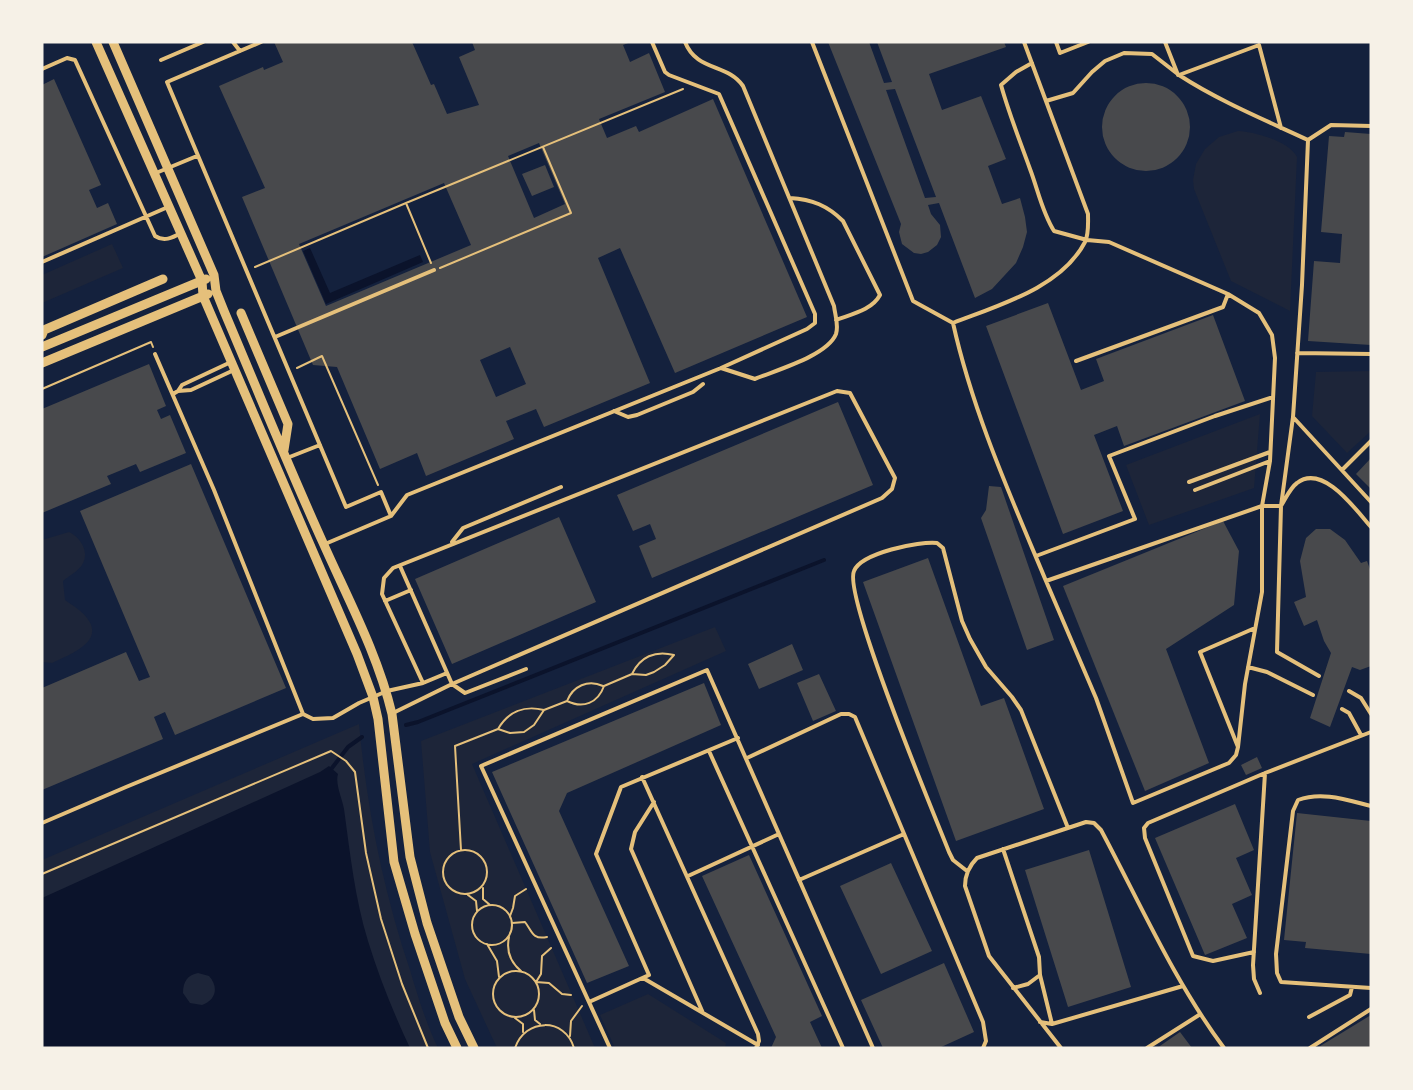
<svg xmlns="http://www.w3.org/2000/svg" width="1413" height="1090" font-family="'Exo 2',sans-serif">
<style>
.green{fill:#1d2539}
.water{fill:#0b132b;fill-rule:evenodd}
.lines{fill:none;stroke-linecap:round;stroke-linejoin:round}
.stream{stroke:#0b132b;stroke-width:4}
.building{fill:#48494c;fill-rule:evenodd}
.path{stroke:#e5c07b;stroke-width:2}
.service{stroke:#e5c07b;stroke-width:4}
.tertiary{stroke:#e5c07b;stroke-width:9}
</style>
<rect width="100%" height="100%" fill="#14213d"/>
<!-- green -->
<path class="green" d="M1238 131C1255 132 1289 141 1297 157L1290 311 1231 281 1194 189 1193 180 1196 164 1205 149 1219 137Z
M112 244 123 268 42 303V275Z
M1371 371V431L1347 453 1312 416 1316 372Z
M1260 414 1254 488 1149 525 1126 465Z
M69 532C81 538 90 552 82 565 78 571 69 576 63 581L65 600C72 605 82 611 87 618 106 642 68 655 52 663L42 662V540Z
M715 627 726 651 472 764 595 1048H497L465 979 430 852 421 741Z
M359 724C367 809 383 890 410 970 418 997 426 1023 438 1048H42V860Z
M648 994 726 1043 725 1048H615L600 1015Z"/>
<!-- water -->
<path class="water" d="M310 248 330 293 420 255 423 262 326 304 303 251Z
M329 766 338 774C335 784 342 798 344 809 350 853 355 899 368 941 379 977 394 1014 410 1048H42V898L320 772ZM198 973 209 976C219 987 216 1000 202 1005L190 1003 183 993C183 981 188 975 198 973Z"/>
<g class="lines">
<!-- stream -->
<path class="stream" d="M406 725 418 722 824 560
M332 768 348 747 362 737"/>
</g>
<!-- building -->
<path class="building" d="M274 42H412L431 85 434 84 447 114 479 105 459 57 475 50 472 42H631L623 45 630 62 649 53 665 92 599 119 607 138 636 126 639 132 713 99 807 317 675 373 620 248 598 258 650 383 544 427 536 409 506 421 514 439 426 476 417 453 380 469 337 367 313 365 242 197 265 188 219 86 263 67 264 70 283 62ZM539 143 565 204 534 218 508 156ZM444 183 471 245 326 306 299 244ZM510 347 526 384 496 397 480 360Z
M828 42H869L884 83 892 82 877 42H1004L1006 47 929 74 942 110 981 96 1006 159 988 166 1002 204 1020 198 1025 217 1027 232 1023 247 1016 263 992 289 975 298 939 203 928 205 931 214 940 225 941 237 937 245 928 252 921 254 914 253 902 244 899 232 901 224ZM895 89 936 197 925 198 886 90Z
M54 79 101 185 89 190 97 208 108 203 117 224 42 257V85Z
M1102 127a44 44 0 1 1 88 0a44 44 0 1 1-88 0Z
M1345 132 1371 134V345L1308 341 1314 261 1340 263 1342 234 1321 232 1329 136 1344 137Z
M545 165 554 187 532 196 522 174Z
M1048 303 1081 390 1104 381 1096 359 1213 315 1245 401 1124 446 1117 426 1094 435 1123 511 1063 534 986 326Z
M149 364 166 406 157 410 161 419 170 415 186 453 140 472 136 464 107 476 111 484 42 513V409Z
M838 402 873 485 652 578 639 546 656 539 650 524 633 531 617 495Z
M1371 458V489L1356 474Z
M191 464 286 688 175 735 165 712 154 717 163 739 42 790V688L126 652 139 681 150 677 80 511Z
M989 486 1001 487 1054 640 1027 650 981 518 986 510Z
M559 517 596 602 452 664 415 579Z
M1223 521 1239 551 1234 605 1166 649 1209 763 1145 791 1063 586Z
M1316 529H1330L1345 540 1361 563 1367 561 1371 572V666L1360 670 1352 667 1330 727 1310 718 1331 653 1324 641 1317 620 1304 626 1294 602 1306 597 1300 561 1306 538Z
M928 558 981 706 1004 698 1044 809 956 841 863 582Z
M792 644 803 670 759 689 748 664Z
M819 674 836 711 813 721 797 683Z
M704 683 721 725 567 793 559 811 629 966 587 983 492 772Z
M1257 757 1262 768 1246 775 1241 765Z
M1235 804 1254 850 1236 858 1252 895 1232 904 1247 938 1205 955 1155 838Z
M1297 813 1371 821V954L1305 948 1306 942 1284 940Z
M1089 850 1131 987 1068 1007 1025 870Z
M749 855 822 1016 810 1022 822 1048H771L776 1037 702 876Z
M891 863 932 951 881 974 840 886Z
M944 963 974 1032 939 1048H883L861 1000Z
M1371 1015V1048H1317Z
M1180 1032 1192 1048H1157Z"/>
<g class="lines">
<!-- path -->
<path class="path" d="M406 203 683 89
M255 267 406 203 431 263
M440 268 571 213 543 147
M297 368 322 356 378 485
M42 389 151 342 153 347
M567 701C573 686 588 679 603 686
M498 729C508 712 524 705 544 710
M443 872a22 22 0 1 1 44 0a22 22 0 1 1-44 0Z
M461 850 455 746 498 729 510 733 524 732 534 725 544 710 567 701C583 709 598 703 604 686L632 674 646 675 654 672 665 665 674 655C655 650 640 657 632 674
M42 874 331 751 346 761 355 772 366 853 381 919 402 984 428 1048
M483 888V899L490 905
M468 895 476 901 477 911
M472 925a20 20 0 1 1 40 0a20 20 0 1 1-40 0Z
M510 916 513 908 515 896 526 889
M512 923 525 922C532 931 532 940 547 937
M509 937C506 951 510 962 521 971
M487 944 497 961 499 977
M551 948 542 956 541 974 536 982 549 983 562 994 571 995
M493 994a23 23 0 1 1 46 0a23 23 0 1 1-46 0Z
M534 1010 535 1020 540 1024
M515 1018 523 1024V1032
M570 1036 571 1021 582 1006
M515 1048C525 1018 565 1017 574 1048"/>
<!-- service -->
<path class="service" d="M233 42 240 51
M261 42 167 82 346 507 381 492 391 516
M685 42C697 72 727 63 743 86L834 306C835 315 839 325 836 334 827 356 776 370 755 379L721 368
M812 42 913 301 953 323C999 305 1061 288 1085 242 1089 234 1088 223 1088 214L1024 42
M1056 42 1060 53 1088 42
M1165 42 1178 75
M161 60 203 42
M1032 63 1016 72 1001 85C1009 114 1020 141 1030 169 1038 190 1042 212 1054 231L1087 240 1109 242 1228 294 1259 313 1272 335 1275 358 1270 461 1262 506V592L1245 684 1238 747 1236 755 1229 763 1133 803 1096 698 1046 581
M42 69 67 58 75 60 155 236C164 242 172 238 181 233
M1046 101 1073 93 1092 72 1105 61 1124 53 1152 54 1179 75
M1281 128 1259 45 1179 75C1219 101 1265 120 1308 140
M156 173 197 156
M790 198C812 199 828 206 843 221L880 295C872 310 852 314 836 320
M42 262 168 207
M953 323C973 413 1011 497 1046 581L1262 506H1281L1293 417 1302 285 1308 140 1331 125 1371 126
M275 337 434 270
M1297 353 1371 354
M155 354 214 490 303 714
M1076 361 1223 307 1228 294
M178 391 191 390 234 370
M173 394 178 391 182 385 231 362
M614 411 628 417 637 415 693 392 703 384
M1293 417 1371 502
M287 458 320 445
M1342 470 1371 441
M1189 482 1270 452
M1195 490 1270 461
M452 542 463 528 561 487
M325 544 391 516 407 495 721 368 807 329 815 323V314L719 94 669 75 665 72 652 42
M1036 556 1135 519 1109 456 1215 416 1273 397
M400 566 452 684 465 693 526 669
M385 601 411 590
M1248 667 1267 672 1313 695
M1319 676 1277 652 1281 506C1286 498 1290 488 1297 483 1323 463 1356 510 1371 527
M1349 691 1361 698 1371 714
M1342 709 1349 713 1361 735
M393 713 452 684 882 498 892 489 895 478 850 393 837 391 393 568 384 578 382 594 423 683
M1238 747 1200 652 1255 628
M709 751 843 1048
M747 758 841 714H849L855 717 983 1022 986 1041 983 1048
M642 777 758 1034 759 1041 756 1048
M654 802 635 832 631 849 703 1013
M1371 806C1347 800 1322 791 1298 800L1293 811 1276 954 1277 973 1281 982 1371 988
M42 823 126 787 303 714 313 719 333 718 359 703 387 691 423 683 447 673
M1003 849 1039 957 1040 975 1028 984 1013 988
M967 871 953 860 949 852C934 814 843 596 854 571 861 553 919 541 937 543L943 548 962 621 970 639 986 667 1012 697 1021 710 1068 828
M688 876 779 834
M799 880 904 834
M1254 952 1213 961 1193 956 1145 838 1144 828 1148 823 1265 773 1371 732
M1040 975 1052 1024
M643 978 758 1045
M1260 993 1254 979 1253 965 1265 773
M589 1002 649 975 596 854 621 787 738 738
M1309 1017 1350 995 1352 987
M1040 1022 1052 1024 1183 986
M610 1048 481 766 707 670 873 1048
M1061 1048 989 956 965 886C965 874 969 866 977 858L1086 822 1094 823 1101 830C1140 903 1174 981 1224 1048
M1147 1048 1199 1015
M1310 1048 1371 1009"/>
<!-- tertiary -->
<path class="tertiary" d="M96 42 202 281 203 296 357 654 373 697 378 719 394 862 415 934 445 1023 457 1048
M113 42 214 275 216 291 224 311C257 389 289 468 324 545 349 601 378 655 392 714L410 857 427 923 459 1017 474 1048
M241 313 288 424 284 450
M42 335 44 330 163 279
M42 347 206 279
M42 363 208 294"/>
</g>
<!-- border -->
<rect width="1413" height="1090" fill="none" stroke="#f6f1e7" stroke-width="87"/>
</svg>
